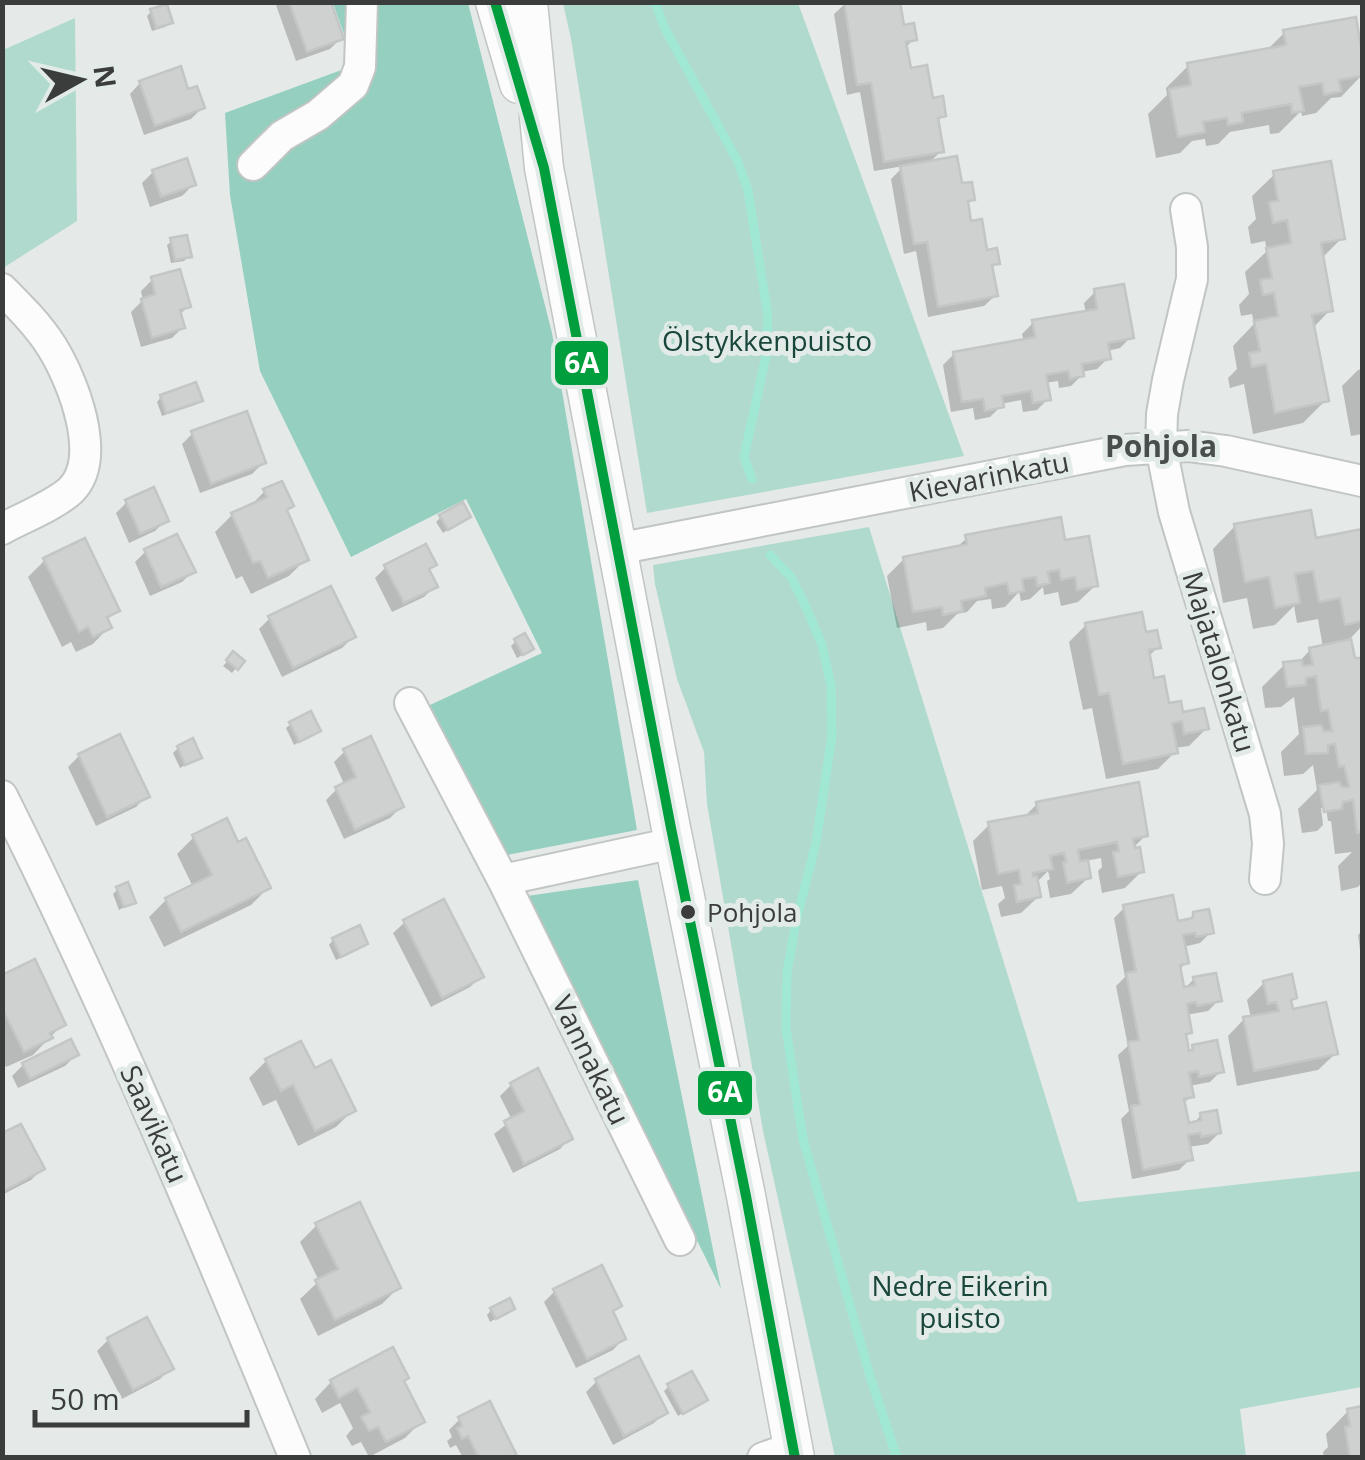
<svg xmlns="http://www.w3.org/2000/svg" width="1365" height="1460" font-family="'Open Sans',sans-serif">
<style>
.green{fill:#b1dace}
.forest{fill:#94cfc0}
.shadow{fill:#0003}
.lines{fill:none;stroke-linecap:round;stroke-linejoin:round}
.stream{stroke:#a0e8d4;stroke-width:9}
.building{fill:#ced1d0;stroke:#c2c6c4;stroke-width:2.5}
.minor-casing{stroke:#c1c5c3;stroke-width:34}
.tertiary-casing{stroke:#c1c5c3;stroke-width:41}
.minor{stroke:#fbfcfb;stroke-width:30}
.tertiary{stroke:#fbfcfb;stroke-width:38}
.bus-1-casing{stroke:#e3ebe8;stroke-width:18}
.bus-1{stroke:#009e3d;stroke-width:10}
.bus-dot{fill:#3a3d3c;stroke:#e3ebe8;stroke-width:4}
.labels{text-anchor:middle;stroke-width:10;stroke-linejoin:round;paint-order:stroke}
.bus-label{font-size:26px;fill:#3a3d3c;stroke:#e3ebe8;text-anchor:start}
.park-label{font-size:28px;fill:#19463b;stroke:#e3ebe8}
.street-label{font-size:28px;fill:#3a3d3c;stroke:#e3ebe8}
.neighbourhood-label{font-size:30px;font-weight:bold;fill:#484e4c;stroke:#e3ebe8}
.line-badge{stroke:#e3ebe8;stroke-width:4}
.badge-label{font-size:28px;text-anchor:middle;font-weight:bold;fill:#fff}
</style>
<rect width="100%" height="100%" fill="#e5e9e7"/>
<!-- green -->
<path class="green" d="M563 3H798L964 456 647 513 571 39Z
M75 18 77 221 3 268V50Z
M869 527 1078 1202 1362 1171V1387L1240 1409 1246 1457H835L763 1131 707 804 704 752 677 679 655 584 653 565Z"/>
<!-- forest -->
<path class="forest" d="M333 3H468L552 333 637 830 507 855 430 705 542 653 466 499 351 557 260 371 230 195 225 113 355 65Z
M638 880 721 1289 527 896Z"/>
<!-- shadow -->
<path class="shadow" d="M278 2H328L341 38 330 49 296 61 276 5Z
M845 4 902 27 914 39 905 48 909 71 944 115 936 122 941 151 929 163 960 186 972 199 966 205 969 224 985 253 997 263 990 270 995 296 984 306 928 317 916 251 904 254 891 179 904 166 874 171 860 92 847 95 834 14Z
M151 12 170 22 165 27 152 31 147 16Z
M1284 33 1357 40 1362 35V75L1341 97 1331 98 1316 113 1302 116 1301 111 1279 133 1270 134 1269 125 1230 132 1218 144 1206 146 1205 139 1192 141 1180 153 1156 158 1148 114 1167 95 1166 88 1188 66 1265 52Z
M140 83 187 92 202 108 191 119 144 135 130 94Z
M153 172 193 185 182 196 150 207 142 183Z
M1275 174 1342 238 1321 259 1330 310 1312 329 1326 400 1303 423 1253 434 1244 384 1230 388 1228 378 1237 369 1233 346 1254 324 1252 314 1241 316 1239 305 1249 294 1245 272 1267 251 1265 241 1251 244 1248 227 1256 219 1252 196Z
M172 241 189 256 184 261 171 263 167 245Z
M152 280 189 306 179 315 183 327 172 338 141 347 131 312 143 300 141 291Z
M1095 292 1131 337 1120 348 1107 351 1108 358 1097 369 1081 372 1082 375 1071 386 1059 388 1058 381 1045 383 1048 399 1037 410 1023 412 1021 400 1001 404V406L990 417 975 420 973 408 951 412 943 365 954 354 1024 342 1022 334 1033 323 1086 314 1084 303Z
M1362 369V434L1351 436 1342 386 1358 370Z
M161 397 200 400 195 405 162 416 157 402Z
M193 433 263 463 252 474 200 493 182 444Z
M265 491 285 512 306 559 289 576 251 594 242 576 236 579 215 532 232 515 248 508Z
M127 502 166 520 155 531 129 543 116 513Z
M441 517H468L443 533 436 522Z
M1235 526 1314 540 1362 531V626L1349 640 1353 660H1362V882L1358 887 1341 891 1338 866 1352 852 1335 854 1331 821H1328L1326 808H1321L1323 825 1317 831 1302 833 1298 809 1317 790 1313 765 1303 774 1284 776 1281 752 1299 734 1294 697 1281 707 1265 708 1262 687 1284 665 1298 663 1310 650 1323 648 1318 619 1297 623 1294 606 1275 625 1253 629 1247 598 1223 603 1213 549Z
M967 538 1063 543 1095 586 1078 602 1061 606 1058 592 1044 595 1043 587 1030 599 1021 601 1019 592 1005 607 992 609 991 599 977 601 967 612 957 614 943 628 927 631 926 622 897 628 887 576 904 559 955 549Z
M146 551 193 571 182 582 150 596 135 562Z
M45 560 117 610 106 621 109 627 93 644 76 652 71 642 62 647 28 577Z
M434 565 428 571 435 586 424 597 392 612 375 578 386 567Z
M269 619 353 637 342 648 282 677 259 629Z
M1086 625 1144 635 1158 647 1147 658 1152 681 1167 706 1206 729 1189 746 1174 748 1175 752 1158 769 1106 779 1092 708 1083 710 1069 642Z
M516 641 526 653 517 658 511 646Z
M233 655 242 661 232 673 223 666Z
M291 724 318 731 294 745 286 728Z
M178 748 199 757 180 768 173 753Z
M345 751 401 807 390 818 344 839 326 800 337 789 345 786 334 762Z
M79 756 146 796 136 807 96 826 68 767Z
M1037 804 1146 835 1129 852 1142 871 1125 888 1102 893 1098 871 1102 867 1101 858 1085 861 1088 878 1071 894 1050 898 1047 881 1050 879 1048 871 1036 883 1038 897 1021 913 1001 917 998 904 1005 898 1002 886 982 890 973 841 990 824 1023 818Z
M194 837 237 845 268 888 251 905 164 947 149 917 166 900 193 887 177 854Z
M118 889 133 902 119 910 113 894Z
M1125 907 1176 924 1186 922 1194 914 1211 932 1200 943 1183 947 1186 963 1178 971 1182 991 1194 979 1219 1000 1208 1011 1186 1015 1190 1032 1184 1038 1187 1053 1193 1047 1221 1071 1210 1082 1189 1086 1191 1096 1183 1104 1187 1125H1192L1201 1115 1219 1133 1208 1144 1188 1147 1190 1159 1179 1170 1132 1179 1121 1119 1129 1111 1118 1055 1128 1046 1116 986 1125 977 1114 918Z
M404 923 481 976 470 987 431 1007 393 933Z
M1362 931V957H1361L1358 935Z
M333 940 365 943 361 948 336 960 329 945Z
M2 977 63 1024 33 1055 6 1067 2 1059Z
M1264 983 1295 997 1289 1003 1291 1012 1335 1054 1318 1070 1237 1086 1228 1036 1244 1019 1251 1018 1247 1000Z
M76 1055 65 1066 18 1088 12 1076 23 1065Z
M266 1061 353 1110 336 1127 298 1146 276 1100 263 1106 249 1078Z
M511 1085 570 1138 560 1149 513 1173 494 1134 512 1120 500 1096Z
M2 1136 42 1169 31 1180 2 1195Z
M317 1225 398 1288 382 1304 318 1336 300 1299 319 1281 300 1242Z
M555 1291 619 1306 611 1313 623 1339 613 1350 576 1368 544 1302Z
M512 1309 490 1322 487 1315 491 1310Z
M108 1340 170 1368 160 1379 122 1399 97 1351Z
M597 1381 665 1412 654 1423 613 1445 586 1392Z
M331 1382H401L422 1421 405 1438 369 1457 361 1442 352 1446 346 1436 353 1428 340 1403 322 1413 315 1399Z
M669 1386 705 1400 678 1416 664 1391Z
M1362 1409V1458H1324L1323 1452 1328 1447 1326 1434 1348 1411Z
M460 1419 515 1458H463L456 1445 450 1448 447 1441 452 1437 449 1430Z"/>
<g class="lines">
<!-- stream -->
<path class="stream" d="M655 2 665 29 737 160 748 190 768 317 766 356 744 457 752 479
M770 555 791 577 805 605 822 645 831 685 832 735 816 843 796 922 787 972 786 1028 803 1139 870 1376 897 1458"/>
</g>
<!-- building -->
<path class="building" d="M289 2H331L344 39 307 52Z
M844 2H900L904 25 914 23 917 40 906 42 911 68 927 65 933 98 943 96 946 116 938 118 944 152 884 162 871 83 857 85Z
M167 4 173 23 156 28 150 9Z
M1356 17 1362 54V76L1339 80 1341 91 1324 95 1322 83 1299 87 1304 111 1292 113 1291 104 1242 113 1243 122 1228 125 1227 118 1203 122 1205 132 1178 137 1169 89 1191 85 1187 63 1286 45 1283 30Z
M181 66 188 89 197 86 205 108 155 126 139 81Z
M957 156 962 183 972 182 975 200 968 201 971 221 982 219 987 250 997 248 1000 264 992 265 998 296 938 307 927 242 914 244 900 166Z
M187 158 196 185 161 197 152 170Z
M1331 161 1345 239 1321 243 1333 311 1312 315 1329 401 1275 413 1266 364 1252 367 1249 353 1260 351 1254 321 1278 316 1274 293 1263 295 1260 280 1272 278 1266 248 1291 243 1287 220 1273 223 1269 202 1278 201 1273 171Z
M187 235 192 257 175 260 170 238Z
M180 269 191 307 180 310 185 328 152 338 141 299 155 294 151 277Z
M1124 284 1134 338 1108 343 1111 359 1082 364 1084 376 1070 379 1068 371 1046 375 1051 400 1033 403 1031 391 1002 396 1004 407 985 411 983 399 962 402 953 352 1035 337 1032 320 1097 309 1094 289Z
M196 382 203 401 166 413 160 395Z
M247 411 266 463 211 484 191 431Z
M282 481 294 506 287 510 309 560 268 578 260 561 253 563 231 513 267 497 263 489Z
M154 487 169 521 140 534 125 500Z
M463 502 471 517 448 530 439 515Z
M1311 510 1316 538 1362 529V621L1345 625 1340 598 1319 602 1313 571 1295 574 1300 603 1275 608 1269 577 1245 582 1234 524Z
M1061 517 1065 540 1089 536 1098 586 1077 590 1075 577 1061 580 1059 570 1048 572 1050 583 1037 586 1036 577 1022 579 1024 591 1009 594 1007 583 985 588 986 596 961 601 963 611 943 615 942 607 913 612 903 557 967 544 965 535Z
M177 534 196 572 161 587 144 549Z
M85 538 120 611 107 617 112 628 93 637 88 627 79 632 43 558Z
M426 544 437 565 429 569 438 587 404 603 384 565Z
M331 586 356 637 293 668 268 616Z
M1142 612 1146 632 1157 630 1161 648 1149 650 1154 678 1164 676 1169 703 1181 701 1183 712 1204 708 1209 729 1184 734 1182 721 1172 723 1178 753 1123 764 1109 693 1099 695 1085 623Z
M525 633 534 649 523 655 514 639Z
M1351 639 1355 658H1362V832L1357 833 1353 800 1343 802 1342 809 1324 812 1319 785 1339 782 1342 787H1349L1344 766 1339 767 1335 744 1328 745V753L1306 754 1303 727 1321 725 1324 731H1332L1328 710 1321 711 1316 676 1306 678V685L1287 687 1283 662 1302 660 1303 666 1313 665 1309 648Z
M233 651 245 661 238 670 226 660Z
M311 711 321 731 299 742 289 722Z
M120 734 150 797 107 817 78 754Z
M371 736 404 807 355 830 335 787 356 777 343 749Z
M193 738 202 758 185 765 177 746Z
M1139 782 1148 836 1133 839 1135 848 1140 847 1144 872 1118 877 1113 852 1119 851 1117 842 1078 850 1080 861 1088 860 1091 878 1067 883 1063 862H1066L1064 853 1050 856 1053 869 1033 873V876H1037L1041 897 1017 902 1014 885 1021 884 1019 870 998 874 988 822 1038 813 1036 802Z
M227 818 238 842 246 838 271 888 181 932 165 898 212 875 192 835Z
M128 882 136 903 124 907 116 887Z
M1173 895 1178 921 1193 918V912L1209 909 1214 933 1196 937 1195 933 1183 935 1189 963 1180 965 1184 987 1195 985 1193 977 1216 973 1222 1001 1197 1006 1196 1002 1187 1004 1192 1033 1186 1034 1189 1051 1193 1050 1192 1045 1217 1040 1224 1072 1199 1077 1198 1071 1189 1073 1194 1097 1184 1099 1189 1123 1201 1120 1200 1113 1217 1110 1221 1133 1201 1137 1200 1133 1188 1135 1193 1160 1143 1170 1131 1106 1140 1104 1128 1042 1139 1040 1126 973 1136 971 1123 905Z
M444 899 484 977 442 998 403 920Z
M360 925 368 944 341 957 332 938Z
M35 959 66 1025 50 1033 53 1038 24 1052 2 1008V975Z
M1292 974 1297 998 1291 1000 1293 1009 1326 1002 1338 1054 1254 1071 1243 1017 1279 1011 1276 1002 1268 1004 1263 981Z
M71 1039 79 1055 30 1079 22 1063Z
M301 1041 315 1068 331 1060 356 1111 315 1131 293 1085 281 1091 265 1059Z
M538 1068 573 1139 524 1164 504 1121 524 1111 510 1083Z
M21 1124 45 1169 2 1192V1133Z
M360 1202 401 1288 335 1320 315 1280 338 1269 315 1223Z
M602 1265 622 1306 613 1311 626 1339 587 1359 553 1289Z
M510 1298 515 1309 496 1319 490 1308Z
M147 1317 174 1369 133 1390 107 1338Z
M393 1347 409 1378 404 1381 425 1422 386 1442 378 1427 369 1431 361 1417 370 1412 357 1388 339 1398 330 1380Z
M639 1356 668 1413 624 1436 595 1379Z
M692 1371 708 1400 683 1414 667 1384Z
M490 1401 518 1458H479L468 1436 462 1439 457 1428 462 1426 458 1417Z
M1362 1406V1458H1350L1345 1427 1350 1426 1347 1409Z"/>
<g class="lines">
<defs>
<path id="minor" d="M253 165 282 136 318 115 353 85 360 67 362 2
M1186 209 1192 247V279L1168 380 1162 414 1161 447 1174 512 1265 814 1268 844 1265 879
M2 289C20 307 39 326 52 347 73 381 104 459 70 491 53 506 22 518 2 529
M617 549 1125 450 1188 446 1226 451 1362 481
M410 703 503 880 680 1240
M2 796C110 1012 203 1235 295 1458
M503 880 674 843
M763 1458 792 1448"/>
<path id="tertiary" d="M495 2 519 84
M528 2 544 168 671 828 746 1196 795 1458"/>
</defs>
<!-- minor casing -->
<use href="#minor" class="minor-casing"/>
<!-- tertiary casing -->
<use href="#tertiary" class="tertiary-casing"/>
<!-- minor -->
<use href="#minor" class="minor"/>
<!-- tertiary -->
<use href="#tertiary" class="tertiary"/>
<defs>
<path id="bus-1" d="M495 2 544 168 671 828 746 1196 795 1458"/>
</defs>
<!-- bus-1 casing -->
<use href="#bus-1" class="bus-1-casing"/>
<!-- bus-1 -->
<use href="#bus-1" class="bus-1"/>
</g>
<!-- markers -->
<circle class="bus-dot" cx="688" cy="912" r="9"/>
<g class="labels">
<!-- bus labels -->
<g class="bus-label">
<text x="707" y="922">Pohjola</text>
</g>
<!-- park labels -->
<g class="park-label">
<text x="767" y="351">Ölstykkenpuisto</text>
<text x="960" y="1296">Nedre Eikerin<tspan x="960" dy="32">puisto</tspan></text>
</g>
<!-- street labels -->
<g class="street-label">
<text transform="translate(989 477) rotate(-11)" y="10">Kievarinkatu</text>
<text transform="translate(1219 662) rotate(73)" y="10">Majatalonkatu</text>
<text transform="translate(591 1060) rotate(64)" y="10">Vannakatu</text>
<text transform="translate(154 1124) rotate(66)" y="10">Saavikatu</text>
</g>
<!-- neighbourhood labels -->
<g class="neighbourhood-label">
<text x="1161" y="457">Pohjola</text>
</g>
</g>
<g class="line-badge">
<rect x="553" y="339" width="57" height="48" rx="10" fill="#009e3d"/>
<rect x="696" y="1069" width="58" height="48" rx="10" fill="#009e3d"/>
</g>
<g class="badge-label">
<text x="582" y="373">6A</text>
<text x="725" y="1102">6A</text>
</g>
<!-- border -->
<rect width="1365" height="1460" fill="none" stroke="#3a3d3c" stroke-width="10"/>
<!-- north arrow -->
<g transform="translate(80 80) rotate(82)" stroke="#e3ebe8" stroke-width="8" paint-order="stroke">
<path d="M0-8L18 38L0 25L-18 38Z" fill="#3a3d3c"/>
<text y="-15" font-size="28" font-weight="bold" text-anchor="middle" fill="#3a3d3c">N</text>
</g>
<!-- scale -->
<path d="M35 1410v15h212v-15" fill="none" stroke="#3a3d3c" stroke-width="5"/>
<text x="50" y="1410" font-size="30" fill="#3a3d3c" stroke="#e3ebe8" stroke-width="8" paint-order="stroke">50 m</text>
</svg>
